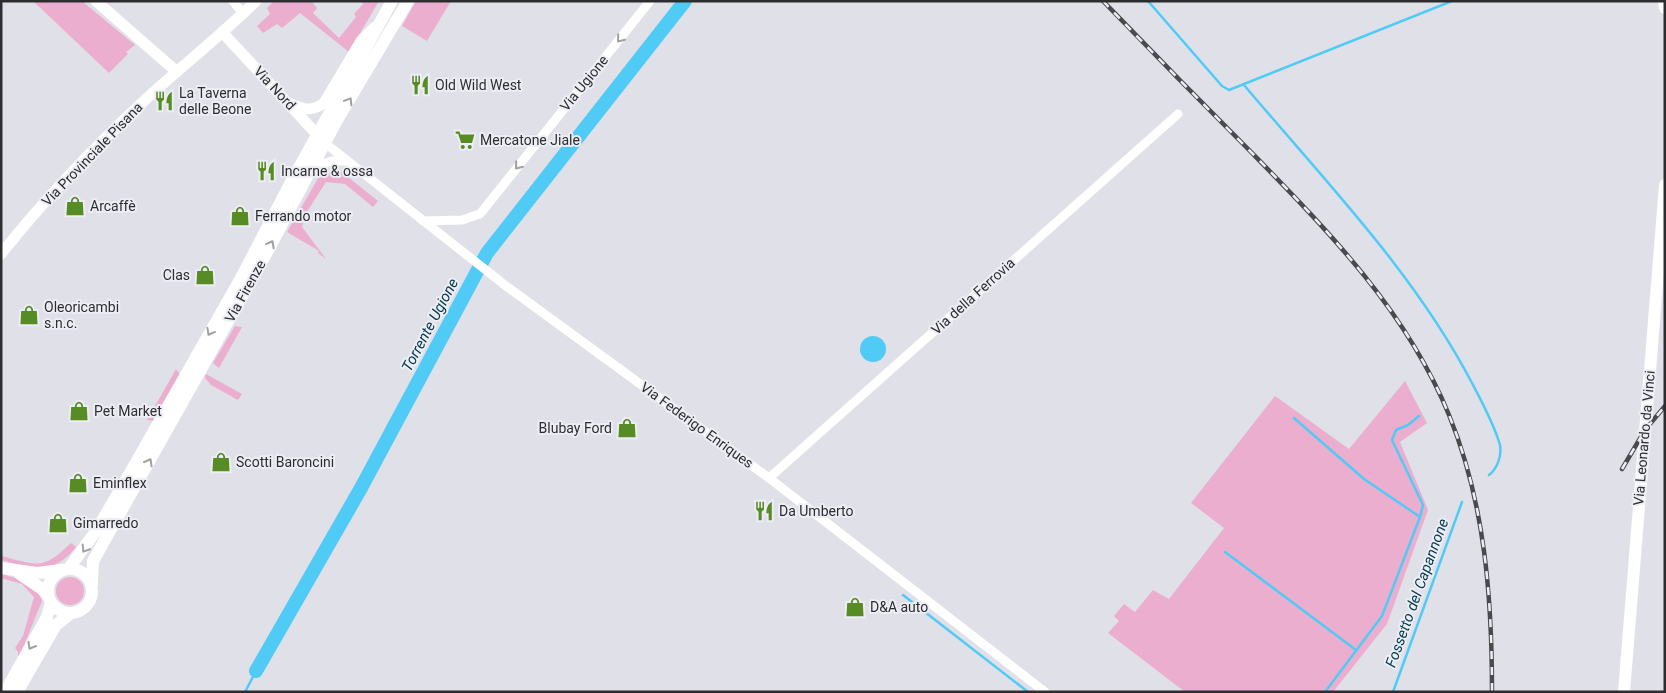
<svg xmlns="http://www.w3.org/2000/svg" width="1666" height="693" font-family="Roboto,sans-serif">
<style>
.green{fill:#ecaece}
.water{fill:#4fcbf6}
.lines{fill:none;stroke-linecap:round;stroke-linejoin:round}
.stream{stroke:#4fcbf6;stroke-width:2.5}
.river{stroke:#4fcbf6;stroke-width:14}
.minor{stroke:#fff;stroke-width:9}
.tertiary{stroke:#fff;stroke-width:11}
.secondary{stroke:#fff;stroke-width:12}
.rail-casing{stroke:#4a4a4e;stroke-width:4.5}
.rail{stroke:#ededf5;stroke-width:2.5;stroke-dasharray:8;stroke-linecap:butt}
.oneway{stroke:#a0a0a2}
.labels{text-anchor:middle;stroke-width:4;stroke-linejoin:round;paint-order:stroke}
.street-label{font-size:14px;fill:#2d2d30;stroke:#ededf5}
.poi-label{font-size:14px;fill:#2d2d30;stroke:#ededf5;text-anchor:start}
.water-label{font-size:15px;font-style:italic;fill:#00394a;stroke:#ededf5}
</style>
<rect width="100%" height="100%" fill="#e0e0e8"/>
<!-- green -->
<path class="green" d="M33 1H82L135 45 126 52 128 54 109 73Z
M274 1H314L313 3 317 8 313 13 339 38 356 17 354 14 363 4 361 1H379L349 52 300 13 282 28 277 24 263 33 257 26 270 14 267 8Z
M416 1H451L427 41 402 26Z
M339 170 378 201 373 207 345 184 326 182 305 215 302 227 326 259 318 253 319 251 287 232 320 175Z
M235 326 242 327 219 368 213 363Z
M176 369 180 375 154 421 147 420Z
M206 374 242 394 238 400 211 385 205 378Z
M1405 381 1427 423 1400 442 1428 510 1387 624 1333 692H1185L1108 633 1119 621 1114 616 1124 604 1135 612 1153 590 1169 599 1224 528 1191 503 1275 396 1349 449Z
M71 543 76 547C53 576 33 569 1 560V556C38 565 42 571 71 543Z
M1 574C16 578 38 584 42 601L18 660V652L15 648 23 636 34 597 22 584 1 578Z
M56 591a14 14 0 1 1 28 0a14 14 0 1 1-28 0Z"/>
<!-- water -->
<path class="water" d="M860 349a13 13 0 1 1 26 0a13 13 0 1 1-26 0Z"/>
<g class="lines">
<!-- stream -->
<path class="stream" d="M1148 1 1222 86 1229 90 1452 1
M1244 85C1324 180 1414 272 1472 383 1482 402 1494 424 1500 445 1502 456 1497 469 1489 475
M1294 418 1364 479 1420 517
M1225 552 1356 650
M903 595 1028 692
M245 692 256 671
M1325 692 1382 616 1420 517 1423 505 1392 440 1396 430 1408 425 1419 416
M1393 692 1462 502"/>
<!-- river -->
<path class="river" d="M256 671 361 488 487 253 685 1"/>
<!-- minor -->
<path class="minor" d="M233 1 243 14
M325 143 506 286 769 478 1045 692
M312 167 332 161H346
M423 221 462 220 480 214 650 1
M769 478 1178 114"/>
<!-- tertiary -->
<path class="tertiary" d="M96 1 177 72
M223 33 322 140
M292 104C302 110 314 111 324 103L361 41 375 27
M1 254C45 199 93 148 145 100 181 67 220 36 256 1"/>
<!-- secondary -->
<path class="secondary" d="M1664 1 1665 8
M1 568 37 573 62 570
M69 568 96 531 130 473 241 278 291 182 392 1
M48 591a22 22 0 1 1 44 0a22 22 0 1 1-44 0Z
M20 574 42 589 49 597
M92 584 93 561 271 245 336 122 408 1
M5 692 47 617 51 602
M17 692 56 625 71 613
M1624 692 1665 185"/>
<defs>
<path id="rail" d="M1103 1C1153 53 1203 104 1254 155 1330 233 1407 312 1449 415 1485 503 1492 598 1492 692
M1622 469 1645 430 1665 406"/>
</defs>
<!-- rail casing -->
<use href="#rail" class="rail-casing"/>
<!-- rail -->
<use href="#rail" class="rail"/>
</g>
<!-- one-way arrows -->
<defs><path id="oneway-chevron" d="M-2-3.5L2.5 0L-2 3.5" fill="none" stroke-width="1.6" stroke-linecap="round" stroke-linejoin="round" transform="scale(1.25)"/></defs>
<g class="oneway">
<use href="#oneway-chevron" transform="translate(620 39) rotate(129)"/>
<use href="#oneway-chevron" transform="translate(349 101) rotate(-59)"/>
<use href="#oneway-chevron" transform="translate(518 166) rotate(129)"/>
<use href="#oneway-chevron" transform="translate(271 244) rotate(-62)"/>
<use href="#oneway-chevron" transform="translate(210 332) rotate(119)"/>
<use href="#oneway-chevron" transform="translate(149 462) rotate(-61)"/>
<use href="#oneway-chevron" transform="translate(85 549) rotate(123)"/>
<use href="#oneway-chevron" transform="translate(31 646) rotate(120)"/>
</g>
<!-- icons -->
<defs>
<symbol id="restaurant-bare" viewBox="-9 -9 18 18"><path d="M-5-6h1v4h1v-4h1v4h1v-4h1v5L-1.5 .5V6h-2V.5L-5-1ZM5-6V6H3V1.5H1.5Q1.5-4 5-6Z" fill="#578b23" stroke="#ededf5" stroke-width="2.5" paint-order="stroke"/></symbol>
<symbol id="supermarket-bare" viewBox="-9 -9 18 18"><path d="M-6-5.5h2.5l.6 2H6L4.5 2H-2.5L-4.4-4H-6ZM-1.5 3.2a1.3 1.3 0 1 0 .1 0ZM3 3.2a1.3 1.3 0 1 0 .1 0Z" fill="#578b23" stroke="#ededf5" stroke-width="2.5" paint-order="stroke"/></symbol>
<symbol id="shop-bare" viewBox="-9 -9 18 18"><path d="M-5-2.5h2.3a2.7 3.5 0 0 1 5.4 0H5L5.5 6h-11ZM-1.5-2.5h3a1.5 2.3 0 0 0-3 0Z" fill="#578b23" stroke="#ededf5" stroke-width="2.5" paint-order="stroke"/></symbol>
</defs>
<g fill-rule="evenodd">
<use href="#restaurant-bare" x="406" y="71" width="28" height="28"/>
<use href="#restaurant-bare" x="150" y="87" width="28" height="28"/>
<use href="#supermarket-bare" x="451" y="126" width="28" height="28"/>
<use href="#restaurant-bare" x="252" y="157" width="28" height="28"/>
<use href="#shop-bare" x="61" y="192" width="28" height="28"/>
<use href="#shop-bare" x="226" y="202" width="28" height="28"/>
<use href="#shop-bare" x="191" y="261" width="28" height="28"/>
<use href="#shop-bare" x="15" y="301" width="28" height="28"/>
<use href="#shop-bare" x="65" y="397" width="28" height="28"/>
<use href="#shop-bare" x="613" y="414" width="28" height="28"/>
<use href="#shop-bare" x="207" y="448" width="28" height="28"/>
<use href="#shop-bare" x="64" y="469" width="28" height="28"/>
<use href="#restaurant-bare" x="750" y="497" width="28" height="28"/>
<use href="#shop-bare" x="44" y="509" width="28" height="28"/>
<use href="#shop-bare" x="841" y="593" width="28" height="28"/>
</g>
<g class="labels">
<!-- street labels -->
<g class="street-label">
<text transform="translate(584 83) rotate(-51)" y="5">Via Ugione</text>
<text transform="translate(275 88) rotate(47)" y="5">Via Nord</text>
<text transform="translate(92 154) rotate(-46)" y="5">Via Provinciale Pisana</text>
<text transform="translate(245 291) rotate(-61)" y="5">Via Firenze</text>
<text transform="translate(973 296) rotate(-42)" y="5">Via della Ferrovia</text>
<text transform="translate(697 425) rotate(36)" y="5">Via Federigo Enriques</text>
<text transform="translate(1644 438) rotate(-85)" y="5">Via Leonardo da Vinci</text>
</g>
<!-- poi labels -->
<g class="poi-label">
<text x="435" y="90">Old Wild West</text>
<text x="179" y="98">La Taverna<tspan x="179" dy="16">delle Beone</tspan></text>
<text x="480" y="145">Mercatone Jiale</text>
<text x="281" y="176">Incarne &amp; ossa</text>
<text x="90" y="211">Arcaffè</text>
<text x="255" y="221">Ferrando motor</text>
<text x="190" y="280" text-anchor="end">Clas</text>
<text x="44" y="312">Oleoricambi<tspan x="44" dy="16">s.n.c.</tspan></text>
<text x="94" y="416">Pet Market</text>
<text x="612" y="433" text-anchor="end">Blubay Ford</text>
<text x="236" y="467">Scotti Baroncini</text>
<text x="93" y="488">Eminflex</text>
<text x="779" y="516">Da Umberto</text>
<text x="73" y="528">Gimarredo</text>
<text x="870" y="612">D&amp;A auto</text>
</g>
<!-- water labels -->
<g class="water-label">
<text transform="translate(430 325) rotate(-62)" y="5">Torrente Ugione</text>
<text transform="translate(1417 593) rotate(-70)" y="5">Fossetto del Capannone</text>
</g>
</g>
<!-- border -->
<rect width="1666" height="693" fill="none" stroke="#2d2d30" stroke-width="5"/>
</svg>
